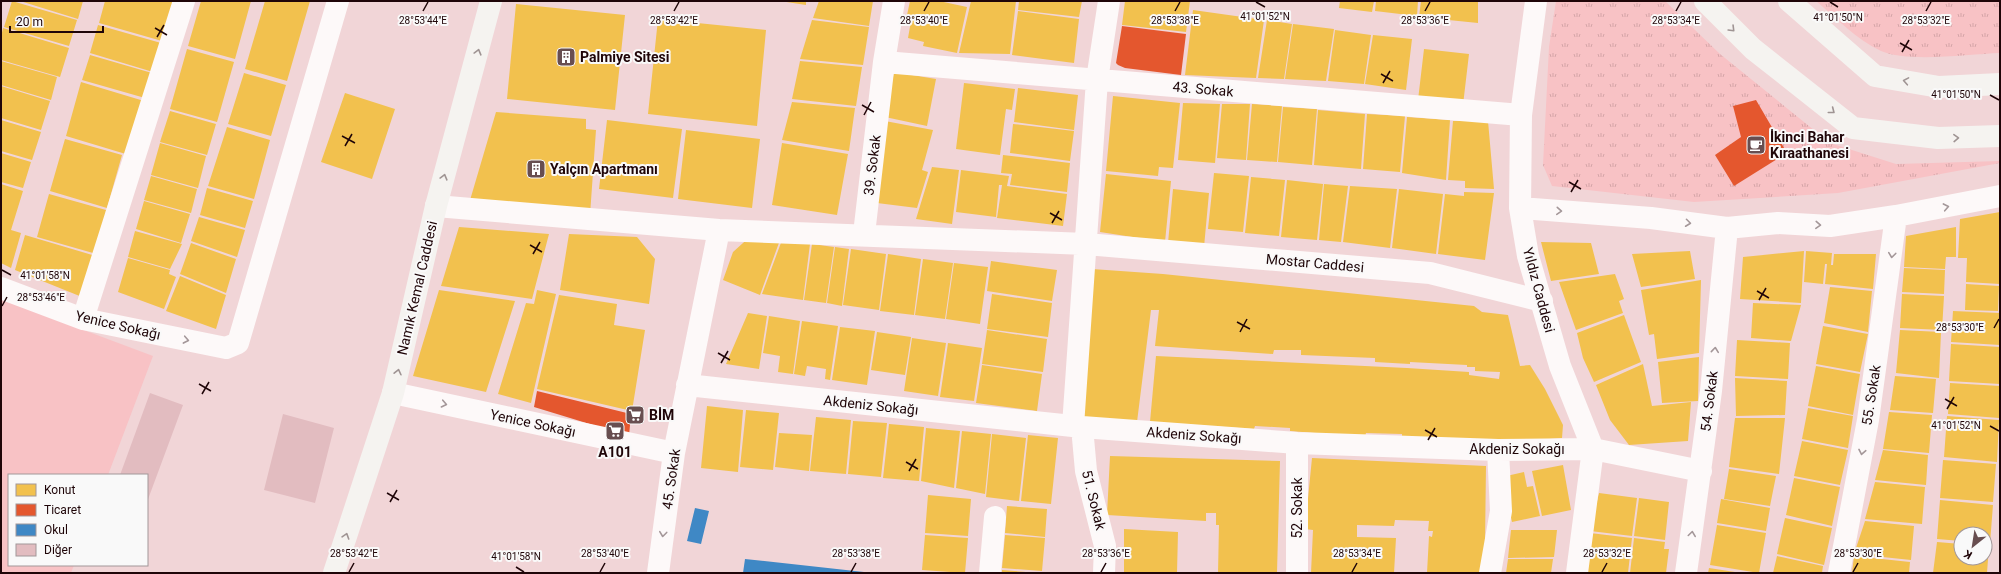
<svg xmlns="http://www.w3.org/2000/svg" width="2001" height="574" font-family="Roboto,sans-serif">
<style>
.grass{fill:url(#grass-tufts)}
.pitch{fill:#f8c2c5}
.homes{fill:#f2c14e}
.shops{fill:#e4572e}
.schools{fill:#3f88c5}
.building{fill:#e2bcc0}
.lines{fill:none;stroke-linecap:round;stroke-linejoin:round}
.minor{stroke:#fdf9f9;stroke-width:22}
.secondary{stroke:#f5f3f0;stroke-width:22}
.oneway{stroke:#9f9493}
.oneway2{stroke:#a49799}
.ticks{fill:none;stroke:#1f0508;stroke-width:1.5}
.labels{text-anchor:middle;stroke-width:4;stroke-linejoin:round;paint-order:stroke}
.poi-label{font-size:14px;font-weight:bold;fill:#1f0508;stroke:#f9f9f9;text-anchor:start}
.street-label{font-size:14px;fill:#1f0508;stroke:#f9f9f9}
.ticks-label{font-size:10px;text-anchor:middle;fill:#1f0508;stroke:#f9f9f9;stroke-width:4;stroke-linejoin:round;paint-order:stroke}
</style>
<defs>
<pattern id="grass-tufts" width="24" height="20" patternUnits="userSpaceOnUse"><rect width="24" height="20" fill="#f8c2c5"/><path d="M3 7l-1-3M5 7V3M7 7l1-3M15 17l-1-3M17 17v-4M19 17l1-3" fill="none" stroke="#d4a5a8"/></pattern>
</defs>
<rect width="100%" height="100%" fill="#f1d5d7"/>
<!-- grass -->
<path class="grass" d="M1556 1H1665L1720 54 1830 143 1896 164 2000 161V163L1838 193 1694 202 1552 186 1543 165 1549 47Z
M1816 1H2000V53C1970 54 1908 63 1881 51 1856 39 1837 19 1816 1Z"/>
<!-- pitch -->
<path class="pitch" d="M1 299 153 356 108 475H9V565H74L71 573H1Z"/>
<!-- homes -->
<path class="homes" d="M12 1 77 20 69 46 4 27Z
M20 1H83L78 19Z
M105 1H173L162 41 99 23Z
M201 1H251L235 59 188 46Z
M265 1H310L287 81 245 69Z
M780 1H806V5Z
M819 1H873L869 26 813 18Z
M910 1H939L967 7 957 53 923 46 924 42 908 38 911 21 906 20Z
M971 1H1016L1010 54 959 53Z
M1019 1H1082L1079 17 1018 10Z
M1125 1H1190L1186 32 1122 25Z
M1340 1H1374L1372 12 1339 8Z
M1376 1H1418L1417 16 1375 11Z
M1421 1H1478V23L1419 17Z
M516 4 625 15 615 110 507 99Z
M1193 10 1264 20 1256 78 1185 75Z
M1018 11 1079 19 1074 63 1012 55Z
M658 19 766 30 757 126 648 114Z
M812 20 869 27 863 65 800 59Z
M1267 20 1292 24 1284 79 1258 78Z
M1293 24 1334 29 1326 81 1285 79Z
M98 25 161 43 153 72 90 53Z
M3 28 69 48 60 77 1 60V37Z
M1335 30 1371 35 1364 84 1328 81Z
M1373 35 1412 39 1406 90 1365 84Z
M187 49 234 62 217 122 170 109Z
M1424 49 1469 54 1463 105 1418 100Z
M90 55 152 73 145 98 82 80Z
M1 61 57 77 51 100 1 85Z
M800 61 862 67 856 106 792 99Z
M894 72 936 79 927 126 885 117Z
M244 73 286 85 271 136 228 124Z
M81 82 144 101 129 155 66 136Z
M964 83 1015 89 1012 110 1006 109 1000 155 956 149Z
M1 86 50 101 41 130 1 118Z
M1018 88 1078 95 1074 130 1014 122Z
M345 93 395 109 372 179 321 162Z
M1113 96 1180 103 1173 168 1159 167 1158 176 1106 171Z
M792 102 855 108 849 151 782 140Z
M1183 103 1220 104 1215 163 1178 160Z
M1222 104H1250L1246 160 1217 158Z
M1252 104 1282 106 1277 162 1247 160Z
M1283 107 1317 109 1312 165 1278 162Z
M1318 110 1365 114 1361 169 1314 165Z
M170 111 216 124 207 155 160 142Z
M496 112 586 119V129L596 130 590 215 468 207Z
M1367 114 1405 116 1400 172 1363 169Z
M1407 117 1450 120 1446 180 1402 173Z
M1 120 41 132 32 160 1 151Z
M607 120 682 129 673 198 599 189Z
M885 121 933 130 922 170 928 172 917 208 869 202Z
M1453 121H1488L1494 189 1465 188V181L1448 180Z
M1013 124 1074 131 1070 161 1010 153Z
M227 127 270 140 254 199 208 186Z
M686 130 760 139 752 208 678 199Z
M65 139 122 155 107 208 50 191Z
M160 143 206 156 198 188 151 175Z
M782 143 848 154 837 215 772 205Z
M1 153 31 162 23 188 1 182Z
M1003 155 1070 163 1067 192 1010 185 1012 174 1001 173Z
M932 167 959 170 952 224 916 219Z
M961 170 1009 176 1007 186 1067 194 1063 226 997 218 1002 185H999L996 217 956 212Z
M1214 173 1249 176 1243 232 1208 229Z
M1106 174 1171 181 1165 242 1100 232Z
M151 176 197 189 191 213 144 200Z
M1251 177 1285 180 1279 236 1245 233Z
M1287 180 1323 184 1317 240 1281 237Z
M1 184 23 191 11 230 21 233 11 268 1 263Z
M1324 184 1348 186 1341 242 1319 240Z
M1350 186 1397 189 1390 248 1343 242Z
M207 188 253 201 245 228 200 215Z
M1173 189 1209 193 1204 247 1168 243Z
M1399 189 1443 194 1436 254 1392 248Z
M1464 192 1494 193 1485 260 1438 254 1445 194 1464 196Z
M49 194 106 210 100 255 37 237Z
M144 201 190 214 181 243 136 229Z
M2000 212V284L1966 282 1967 258H1958L1960 219Z
M199 217 245 230 237 257 191 241Z
M459 227 549 234 532 299 441 286Z
M1956 227V257H1946L1945 269 1904 267 1906 236Z
M135 231 182 244 170 269 128 257Z
M569 234 637 237 655 259 649 304 560 290Z
M753 234 780 240 760 295 723 280 733 252Z
M25 235 99 257 87 299 15 270Z
M782 240 810 244 803 300 762 294Z
M1541 242 1591 243 1599 274 1551 281Z
M191 243 236 259 226 293 180 274Z
M812 244 834 247 826 303 804 300Z
M835 247 849 249 842 306 827 303Z
M851 249 886 254 879 310 843 305Z
M1690 251 1695 279 1641 287 1632 254Z
M1804 251 1801 303 1740 299 1743 257Z
M1806 251 1832 253 1831 265H1833L1834 254H1876L1873 289 1825 284 1827 264H1825L1823 284 1804 282Z
M888 254 921 259 914 315 880 311Z
M128 258 170 270 169 274 176 277 164 309 118 292Z
M923 259 953 263 945 319 915 315Z
M991 261 1057 270 1052 301 987 291Z
M954 263 988 267 980 324 946 319Z
M1904 268 1945 270 1944 294 1902 292Z
M1092 269 1163 274 1474 306 1482 312 1508 315 1520 366 1530 365 1545 389 1563 425 1562 438 1501 443 1402 438V434L1366 433 1365 437 1290 431V428L1255 426 1254 429 1150 422 1156 356 1407 368 1469 372V375L1499 379 1500 372 1475 371V367H1467V365L1410 362V364L1375 362V358L1301 355V350H1274L1273 354 1155 346 1159 310H1151L1137 422 1078 417Z
M1615 274 1624 299 1619 301 1623 313 1576 330 1559 282Z
M180 276 226 295 216 329 166 311Z
M1701 280 1699 353 1657 359 1654 334 1649 335 1641 290Z
M1966 284 1999 286 1998 311 1965 310Z
M1830 287 1872 291 1868 332 1824 323Z
M439 290 515 301 486 392 413 376Z
M537 290 556 294 531 403 498 394 526 303 534 304Z
M992 294 1052 303 1048 337 987 329Z
M1902 294 1944 296 1942 330 1900 328Z
M559 295 617 304 614 325 645 330 632 411 537 389Z
M1753 303 1801 305 1791 341 1751 338Z
M1953 311 2000 313V345L1951 342Z
M748 313 767 316 759 369 726 364Z
M1624 315 1641 362 1594 382 1583 358 1577 333Z
M769 316 800 321 793 374 778 372 780 356 763 353Z
M802 321 838 326 830 380 825 379 826 369 807 366 805 376 794 374Z
M1823 326 1868 334 1860 372 1816 364Z
M840 327 875 331 867 385 832 380Z
M987 330 1047 339 1043 372 982 364Z
M1900 330 1941 332 1939 378 1896 373Z
M877 332 911 337 905 375 871 370Z
M912 338 946 343 938 396 904 391Z
M1737 340 1790 343 1788 379 1735 376Z
M948 343 982 348 974 401 940 397Z
M1951 344 2000 347V384L1949 381Z
M1699 357 1698 401 1662 403 1658 362Z
M1643 364 1652 406 1691 402 1688 441 1629 445 1610 420 1596 385Z
M982 365 1042 374 1037 411 976 403Z
M1816 366 1860 374 1853 415 1808 406Z
M1895 376 1936 379 1933 413 1890 410Z
M1735 378 1787 381 1785 415 1736 416Z
M1950 383 2000 386 1999 418 1948 414Z
M707 406 743 410 738 472 701 468Z
M1808 408 1853 416 1848 448 1802 439Z
M746 410 779 413 773 470 740 467Z
M1889 412 1932 415 1929 453 1883 449Z
M1947 416 1999 420 1997 462 1944 457Z
M816 417 851 420 846 474 810 471Z
M1735 418H1785L1779 474 1729 467Z
M853 421 887 423 881 477 848 474Z
M889 424 924 427 919 481 883 478Z
M926 428 960 431 954 488 921 481Z
M962 431 991 434 985 494 956 488Z
M779 433 812 435 809 471 775 467Z
M992 434 1026 438 1019 501 986 497Z
M1028 435 1058 438 1051 504 1021 501Z
M1802 441 1848 450 1840 485 1794 476Z
M1883 450 1928 455 1926 485 1875 480Z
M1110 456 1280 461 1277 573H1218L1219 525H1216V513H1206V521L1107 515Z
M1312 458 1486 466 1485 544 1480 573H1427L1429 536 1432 537 1433 531H1428L1429 521 1395 520 1394 526 1357 525V537L1396 538 1394 573H1311L1313 530 1305 529Z
M1943 460 1996 464 1993 502 1940 498Z
M1563 465 1571 510 1542 516 1532 471Z
M1729 469 1776 476 1770 506 1724 499Z
M1524 472 1527 487 1533 486 1540 516 1512 522 1502 477Z
M1794 478 1840 487 1832 526 1786 515Z
M1875 482 1925 487 1922 524 1865 519Z
M1599 493 1637 498 1632 536 1590 531Z
M928 495 971 499 968 536 925 533Z
M1639 498 1669 502 1665 540 1634 536Z
M1721 499 1770 508 1766 531 1717 523Z
M1940 500 1993 505 1990 543H1985V534H1961V541L1937 539Z
M1007 506 1047 509 1045 537 1005 533Z
M1785 518 1832 528 1824 565 1777 554Z
M1865 521 1914 526 1911 560 1854 554Z
M1717 525 1766 533 1759 573 1710 565Z
M1124 529 1178 532 1177 573H1124Z
M1511 530H1557L1554 557 1508 558Z
M1590 533 1632 538 1628 573H1587Z
M925 535 968 538 965 573 922 570Z
M1005 535 1045 538 1042 571 1002 568Z
M1634 538 1665 542 1664 549H1669L1666 573H1630Z
M1937 542 1961 544V558H1985V546H1989L1987 573H1933Z
M1777 556 1823 566 1822 573H1773Z
M1854 556 1910 562 1909 573H1852Z
M1508 559H1553L1551 573H1506Z
M1709 568 1735 572V573H1708Z
M1002 570 1026 572V573H1002Z"/>
<!-- shops -->
<path class="shops" d="M1122 26 1186 34 1181 75 1125 68 1118 65 1116 63Z
M1756 100 1787 153 1734 186 1715 155 1741 137 1733 106Z
M537 391 631 414 629 436 534 407Z"/>
<!-- schools -->
<path class="schools" d="M695 508 709 511 701 544 687 541Z
M745 559 864 572V573H743Z"/>
<!-- building -->
<path class="building" d="M150 393 183 405 147 502V475H120Z
M283 414 334 428 315 503 264 490Z"/>
<g class="lines">
<!-- minor -->
<path class="minor" d="M1536 1 1521 115 1520 208 1528 256 1560 366 1593 449 1577 573
M884 62 1521 115
M436 206 719 230 1086 244 1430 273 1542 301
M1520 208 1651 218 1727 228 1778 223 1830 226 1896 216 2000 196
M864 234 884 62 894 1
M1 288 83 319 226 348 238 343 338 1
M83 319 184 1
M687 385 1082 427 1297 443 1498 450 1593 449 1701 471
M393 393 674 453
M1073 426 1097 80 1109 1
M1082 427 1086 471 1105 546 1104 573
M658 573 674 453 719 230
M990 573 995 517
M1297 573V443
M1490 573 1501 511 1498 450
M1686 573 1711 391 1727 228
M1839 573 1868 420 1896 216"/>
<!-- secondary -->
<path class="secondary" d="M1705 1 1753 49 1853 128 1938 138 2000 136
M1789 1 1875 76 1939 87 2000 84
M334 573 393 393 436 206 491 1"/>
</g>
<!-- one-way arrows -->
<defs><path id="oneway-chevron" d="M-2-3.5L2.5 0L-2 3.5" fill="none" stroke-width="1.6" stroke-linecap="round" stroke-linejoin="round"/></defs>
<g class="oneway">
<use href="#oneway-chevron" transform="translate(1732 29) rotate(45)"/>
<use href="#oneway-chevron" transform="translate(478 52) rotate(-75)"/>
<use href="#oneway-chevron" transform="translate(1906 81) rotate(-170)"/>
<use href="#oneway-chevron" transform="translate(1832 111) rotate(38)"/>
<use href="#oneway-chevron" transform="translate(1956 138) rotate(-2)"/>
<use href="#oneway-chevron" transform="translate(444 177) rotate(-75)"/>
<use href="#oneway-chevron" transform="translate(398 372) rotate(-77)"/>
<use href="#oneway-chevron" transform="translate(346 536) rotate(-72)"/>
</g>
<g class="oneway2">
<use href="#oneway-chevron" transform="translate(1946 207) rotate(-11)"/>
<use href="#oneway-chevron" transform="translate(1559 211) rotate(4)"/>
<use href="#oneway-chevron" transform="translate(1688 223) rotate(7)"/>
<use href="#oneway-chevron" transform="translate(1818 225) rotate(3)"/>
<use href="#oneway-chevron" transform="translate(1892 255) rotate(97)"/>
<use href="#oneway-chevron" transform="translate(186 340) rotate(11)"/>
<use href="#oneway-chevron" transform="translate(1715 350) rotate(-84)"/>
<use href="#oneway-chevron" transform="translate(444 404) rotate(12)"/>
<use href="#oneway-chevron" transform="translate(1862 452) rotate(101)"/>
<use href="#oneway-chevron" transform="translate(663 534) rotate(97)"/>
<use href="#oneway-chevron" transform="translate(1692 534) rotate(-82)"/>
</g>
<!-- ticks -->
<path class="ticks" d="M1256 2 1265 7M1830 2 1838 7M423 11 428 2M674 11 679 2M924 11 929 2M1175 11 1180 2M1425 11 1430 2M1676 11 1681 2M1926 11 1931 2M155 28 167 35M157 37 164 25M1900 43 1912 50M1902 52 1909 40M1381 74 1393 81M1383 83 1390 71M1990 95 1999 100M862 105 874 112M864 115 871 102M342 136 355 143M345 146 352 134M1569 182 1581 189M1571 192 1578 180M1050 213 1062 220M1052 223 1059 211M530 245 542 252M533 254 540 242M2 270 11 275M1757 291 1769 298M1759 300 1766 288M2 306 7 297M1237 322 1250 329M1994 328 1999 319M1240 332 1247 319M718 353 730 360M721 363 728 351M199 384 211 391M202 394 209 382M1945 399 1957 406M1947 409 1954 397M1990 426 1999 431M1425 430 1437 437M1428 440 1435 428M906 462 918 469M909 471 916 459M387 493 399 500M390 502 397 490M516 567 524 572M349 572 354 563M600 572 605 563M851 572 856 563M1101 572 1106 563M1352 572 1357 563M1602 572 1607 563M1853 572 1858 563"/>
<!-- icons -->
<defs>
<symbol id="building-square" viewBox="-11 -11 22 22"><rect x="-9" y="-9" width="18" height="18" rx="4" fill="#684e50" stroke="#f9f9f9"/><path d="M-4-6H4V6H1V3H-1V6H-4ZM-2.5-4.3h1.7v1.8h-1.7ZM.8-4.3h1.7v1.8H.8ZM-2.5-1h1.7V.8h-1.7ZM.8-1h1.7V.8H.8Z" fill="#fff"/></symbol>
<symbol id="cafe-square" viewBox="-11 -11 22 22"><rect x="-9" y="-9" width="18" height="18" rx="4" fill="#684e50" stroke="#f9f9f9"/><path d="M-5.5-4.5H6V0H3Q3 3.5 0 3.5H-2.5Q-5.5 3.5-5.5 0ZM3-3.2v2h1.7v-2ZM-6 4.5H4V6H-6Z" fill="#fff"/></symbol>
<symbol id="supermarket-square" viewBox="-11 -11 22 22"><rect x="-9" y="-9" width="18" height="18" rx="4" fill="#684e50" stroke="#f9f9f9"/><path d="M-6-5.5h2.5l.6 2H6L4.5 2H-2.5L-4.4-4H-6ZM-1.5 3.2a1.3 1.3 0 1 0 .1 0ZM3 3.2a1.3 1.3 0 1 0 .1 0Z" fill="#fff"/></symbol>
</defs>
<g fill-rule="evenodd">
<use href="#building-square" x="555" y="46" width="22" height="22"/>
<use href="#cafe-square" x="1745" y="134" width="22" height="22"/>
<use href="#building-square" x="525" y="158" width="22" height="22"/>
<use href="#supermarket-square" x="624" y="404" width="22" height="22"/>
<use href="#supermarket-square" x="604" y="420" width="22" height="22"/>
</g>
<g class="labels">
<!-- poi labels -->
<g class="poi-label">
<text x="580" y="62">Palmiye Sitesi</text>
<text x="1770" y="142">İkinci Bahar<tspan x="1770" dy="16">Kıraathanesi</tspan></text>
<text x="550" y="174">Yalçın Apartmanı</text>
<text x="649" y="420">BİM</text>
<text x="615" y="457" text-anchor="middle">A101</text>
</g>
<!-- street labels -->
<g class="street-label">
<text transform="translate(1203 89) rotate(5)" y="5">43. Sokak</text>
<text transform="translate(872 165) rotate(-83)" y="5">39. Sokak</text>
<text transform="translate(1315 263) rotate(5)" y="5">Mostar Caddesi</text>
<text transform="translate(417 288) rotate(-77)" y="5">Namık Kemal Caddesi</text>
<text transform="translate(1539 290) rotate(75)" y="5">Yıldız Caddesi</text>
<text transform="translate(118 325) rotate(13)" y="5">Yenice Sokağı</text>
<text transform="translate(1871 395) rotate(-81)" y="5">55. Sokak</text>
<text transform="translate(1709 401) rotate(-83)" y="5">54. Sokak</text>
<text transform="translate(871 405) rotate(6)" y="5">Akdeniz Sokağı</text>
<text transform="translate(533 423) rotate(12)" y="5">Yenice Sokağı</text>
<text transform="translate(1194 435) rotate(4)" y="5">Akdeniz Sokağı</text>
<text x="1517" y="454">Akdeniz Sokağı</text>
<text transform="translate(671 479) rotate(-82)" y="5">45. Sokak</text>
<text transform="translate(1094 500) rotate(76)" y="5">51. Sokak</text>
<text transform="translate(1297 508) rotate(-90)" y="5">52. Sokak</text>
</g>
</g>
<g class="ticks-label">
<text x="1265" y="20">41°01'52"N</text>
<text x="1838" y="21">41°01'50"N</text>
<text x="1676" y="24">28°53'34"E</text>
<text x="423" y="24">28°53'44"E</text>
<text x="674" y="24">28°53'42"E</text>
<text x="924" y="24">28°53'40"E</text>
<text x="1175" y="24">28°53'38"E</text>
<text x="1425" y="24">28°53'36"E</text>
<text x="1926" y="24">28°53'32"E</text>
<text x="1956" y="98">41°01'50"N</text>
<text x="45" y="279">41°01'58"N</text>
<text x="41" y="301">28°53'46"E</text>
<text x="1960" y="331">28°53'30"E</text>
<text x="1956" y="429">41°01'52"N</text>
<text x="354" y="557">28°53'42"E</text>
<text x="605" y="557">28°53'40"E</text>
<text x="856" y="557">28°53'38"E</text>
<text x="1106" y="557">28°53'36"E</text>
<text x="1357" y="557">28°53'34"E</text>
<text x="1607" y="557">28°53'32"E</text>
<text x="1858" y="557">28°53'30"E</text>
<text x="516" y="560">41°01'58"N</text>
</g>
<!-- border -->
<rect width="2001" height="574" fill="none" stroke="#1f0508" stroke-width="4"/>
<!-- legend -->
<rect x="8" y="474" width="140" height="92" fill="#f9f9f9" stroke="#a29799"/>
<rect x="16" y="484" width="20" height="12" fill="#f2c14e" stroke="#a29799"/>
<text x="44" y="494" font-size="12" fill="#1f0508">Konut</text>
<rect x="16" y="504" width="20" height="12" fill="#e4572e" stroke="#a29799"/>
<text x="44" y="514" font-size="12" fill="#1f0508">Ticaret</text>
<rect x="16" y="524" width="20" height="12" fill="#3f88c5" stroke="#a29799"/>
<text x="44" y="534" font-size="12" fill="#1f0508">Okul</text>
<rect x="16" y="544" width="20" height="12" fill="#e2bcc0" stroke="#a29799"/>
<text x="44" y="554" font-size="12" fill="#1f0508">Diğer</text>
<!-- north arrow -->
<g transform="translate(1973 546) rotate(210)"><circle r="19" fill="#f9f9f9" stroke="#a29799"/>
<path d="M0-3L7 15L0 10L-7 15Z" fill="#684e50"/>
<text y="-6" font-size="11" font-weight="bold" text-anchor="middle" fill="#1f0508">K</text>
</g>
<!-- scale -->
<path d="M10 26v6h93v-6" fill="none" stroke="#1f0508" stroke-width="2"/>
<text x="16" y="26" font-size="12" fill="#1f0508" stroke="#f9f9f9" stroke-width="3" paint-order="stroke">20 m</text>
</svg>
